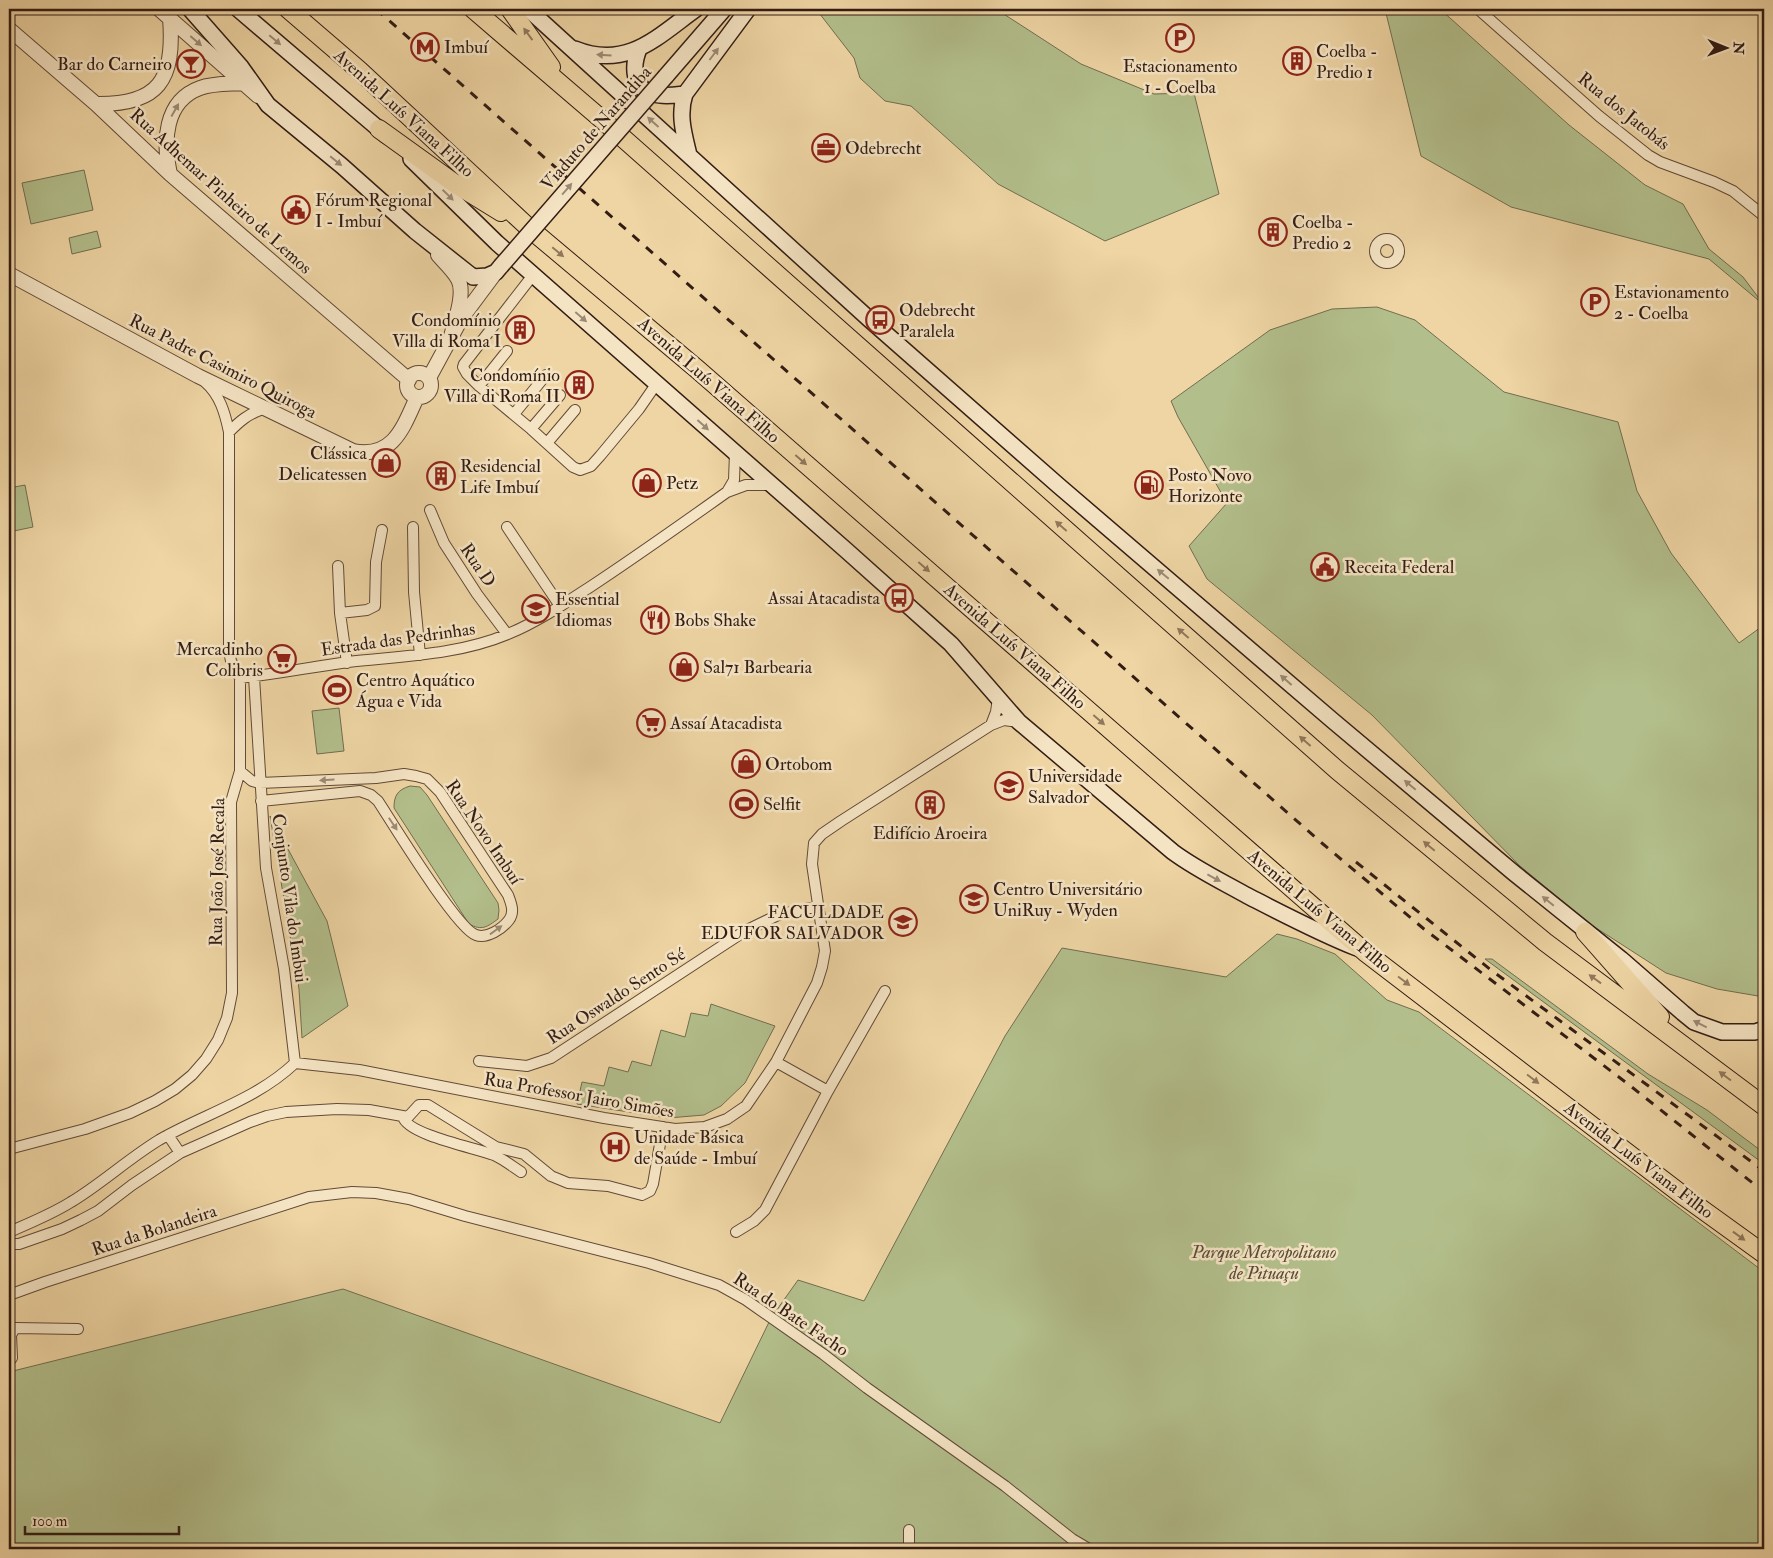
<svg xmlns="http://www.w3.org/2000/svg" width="1773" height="1558" font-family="'IM FELL Double Pica',serif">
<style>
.green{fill:#b2be8b;stroke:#726d50}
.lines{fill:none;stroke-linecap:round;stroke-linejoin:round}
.minor-casing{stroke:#614a38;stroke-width:12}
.tertiary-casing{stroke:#614a38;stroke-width:16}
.secondary-casing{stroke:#321c14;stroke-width:18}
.trunk-casing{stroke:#321c14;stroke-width:20}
.minor{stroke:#f5e4c4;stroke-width:10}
.tertiary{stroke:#f5e4c4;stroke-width:14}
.secondary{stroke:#f5e4c4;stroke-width:15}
.trunk{stroke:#efd5a4;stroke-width:18}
.rail{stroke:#321c14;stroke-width:3;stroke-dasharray:9 9;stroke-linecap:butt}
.secondary-bridge-casing{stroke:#321c14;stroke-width:18;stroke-linecap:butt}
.secondary-bridge{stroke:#f5e4c4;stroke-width:15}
.oneway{fill:#90785c}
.oneway2{fill:#9d8a75}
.labels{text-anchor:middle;stroke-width:5;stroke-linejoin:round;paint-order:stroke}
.poi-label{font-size:18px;fill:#321c14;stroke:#f5e4c4;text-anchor:start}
.street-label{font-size:18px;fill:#321c14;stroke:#f5e4c4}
.park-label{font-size:18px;font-style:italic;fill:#584d38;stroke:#f5e4c4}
</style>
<rect width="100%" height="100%" fill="#efd5a4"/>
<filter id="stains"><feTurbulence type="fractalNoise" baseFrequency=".004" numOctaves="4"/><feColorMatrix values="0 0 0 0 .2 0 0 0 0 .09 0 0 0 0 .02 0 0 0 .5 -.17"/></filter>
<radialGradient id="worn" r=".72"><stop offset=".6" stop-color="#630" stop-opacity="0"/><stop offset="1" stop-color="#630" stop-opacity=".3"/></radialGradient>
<!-- green -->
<path class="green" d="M816 9H996L1081 64 1154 94 1194 93 1219 194 1105 241 998 184 911 106 885 101 860 78 854 58Z
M1385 9H1440L1569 125 1645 185 1683 204 1709 249 1743 277 1764 305 1709 259 1511 207 1421 156Z
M84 170 93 210 31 224 22 183Z
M97 231 101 247 72 254 69 238Z
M1377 307 1415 320 1504 392 1618 422 1637 491 1671 553 1739 643 1764 625 1761 731 1764 733V997L1717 989 1666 973 1590 924 1520 866 1372 715 1207 579 1189 546 1227 503 1178 417 1171 401 1270 330 1332 309Z
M25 485 33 527 9 532V488Z
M339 708 344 751 317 754 312 711Z
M410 786 420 787 427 795 498 903 499 910 498 919C487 927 482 931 469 924L394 808C394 796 397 790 410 786Z
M270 816 327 921 348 1006 302 1038 299 989Z
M1277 934 1297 939 1335 954 1387 1000 1419 1012 1764 1272V1549H9V1372L343 1289 720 1423 771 1318 798 1280 864 1301 1005 1036 1062 948 1226 977Z
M1485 959H1492L1648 1074 1707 1110 1764 1153V1164Z
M711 1004 775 1026 745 1083 721 1106 704 1115 668 1118 577 1104 582 1082 604 1086 609 1067 628 1072 632 1061 651 1066 661 1030 685 1037 691 1013 708 1016Z"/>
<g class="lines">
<defs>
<path id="minor" d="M1478 9 1599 116 1648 155 1660 162 1714 182 1733 191 1764 216
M1375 251a12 12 0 1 1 24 0a12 12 0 1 1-24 0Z
M533 275 464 364 463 367 467 374 479 386 531 429 573 467 580 470 591 466 600 456 639 409 657 383
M479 386 507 351
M514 414 546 375
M531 429 560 395
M229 432C240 421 248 414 263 409
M547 443 575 410
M727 492 734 480 735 453
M430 510 444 543 477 594 507 634
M413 527 414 592 420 655
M507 527 560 606
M338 566 340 613 347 663
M340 613 367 610 375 606 376 562 382 530
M254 677 266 868 284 969 295 1063
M240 678C276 674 312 667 348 662 402 656 458 655 508 634 537 622 564 604 590 587 637 556 682 524 727 492L746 485H771
M991 725 996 712 998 698
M240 771 252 781 260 783 376 778 404 774 416 776 427 779 440 792 508 895C511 903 515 912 509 920 502 929 487 939 476 935 457 929 393 824 378 801L371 795 360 791 261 801
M479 1061 527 1066 551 1058 745 931 778 915 818 906
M776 1062 828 1091
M295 1063 359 1070 604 1118 675 1129 705 1127 727 1119 746 1106 776 1062 817 983 822 967 825 951 812 864 814 843 822 834 841 821 991 725 1004 720 1019 722
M403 1117C408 1135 476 1148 494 1155 503 1159 512 1166 521 1172
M168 1135 180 1153
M9 1149 85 1129 130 1113 155 1101 175 1089 192 1075 206 1059 218 1040 227 1018 232 993 231 802 240 771V678L231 661 229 651V432C225 413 220 395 205 382
M9 1232C30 1223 52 1214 71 1202 101 1184 128 1159 159 1140 204 1114 256 1100 295 1063
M736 1232 754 1221 765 1210 828 1091 885 991
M9 1244H19L62 1229 81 1220 98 1211 132 1185 180 1153 250 1122 267 1116 286 1112 337 1109 369 1110 408 1117 419 1105H428L496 1147 524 1154 551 1176 568 1183 608 1186 642 1195 650 1191 653 1184 663 1127
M9 1295 45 1282 309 1197 352 1192 376 1193 409 1199 465 1216 649 1263 719 1285 746 1300 823 1354 867 1388 1005 1486 1072 1539 1089 1549
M9 1361 12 1358 11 1335 15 1328 78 1329
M909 1549V1530"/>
<path id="tertiary" d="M159 9 258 96
M9 29 96 104 170 174 409 380
M96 104C159 105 175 80 170 18
M170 174C163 142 164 101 200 88 213 83 229 84 243 83
M438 255C444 262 453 270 458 279 466 293 454 324 450 340
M9 274 198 376 353 451C393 459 403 428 417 397
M407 385a12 12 0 1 1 24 0a12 12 0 1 1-24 0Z
M429 378 461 319 496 272"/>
<path id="secondary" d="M190 9 241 67 268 105 342 166 415 231 473 277 487 276 496 272 501 266
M238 9 387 136
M528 9 869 319 1059 486 1332 720 1514 873 1621 959 1683 1013 1694 1022 1722 1032H1755L1764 1029
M575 49C627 70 657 37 696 9
M639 49C632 66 632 89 654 94 664 97 675 95 685 94
M666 76 724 9
M689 155C684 134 678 115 685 94L748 9
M411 159 497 243 847 551 951 644 1019 722 1173 852C1196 869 1221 881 1246 895 1283 914 1319 933 1357 948"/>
<path id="trunk" d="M288 9 359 70 529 228 697 369 1365 952 1685 1197 1764 1254
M473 9 606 123 1337 770 1545 942 1764 1106
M510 9 551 67
M379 129 454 183 501 212
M1585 932 1660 1017"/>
</defs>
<!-- minor casing -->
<use href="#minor" class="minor-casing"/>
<!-- tertiary casing -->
<use href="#tertiary" class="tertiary-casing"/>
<!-- secondary casing -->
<use href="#secondary" class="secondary-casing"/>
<!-- trunk casing -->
<use href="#trunk" class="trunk-casing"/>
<!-- minor -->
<use href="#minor" class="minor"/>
<!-- tertiary -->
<use href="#tertiary" class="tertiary"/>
<!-- secondary -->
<use href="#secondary" class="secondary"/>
<!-- trunk -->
<use href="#trunk" class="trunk"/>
<!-- rail -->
<path class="rail" d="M376 9 1323 844 1424 929 1628 1084 1764 1192
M1356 862 1491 970 1764 1171"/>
<defs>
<path id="secondary-bridge" d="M501 266 666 76"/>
</defs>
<!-- secondary-bridge casing -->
<use href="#secondary-bridge" class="secondary-bridge-casing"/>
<!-- secondary-bridge -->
<use href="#secondary-bridge" class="secondary-bridge"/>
</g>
<!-- one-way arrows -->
<defs><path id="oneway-solid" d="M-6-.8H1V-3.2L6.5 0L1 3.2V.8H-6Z" transform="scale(1.25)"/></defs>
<g class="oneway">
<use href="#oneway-solid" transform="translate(528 34) rotate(-126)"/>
<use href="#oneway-solid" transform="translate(558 252) rotate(40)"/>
<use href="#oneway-solid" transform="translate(801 460) rotate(41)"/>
<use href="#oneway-solid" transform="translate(1061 526) rotate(-139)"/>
<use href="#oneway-solid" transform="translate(924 567) rotate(41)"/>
<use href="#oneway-solid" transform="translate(1183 633) rotate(-139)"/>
<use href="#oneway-solid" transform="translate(1099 720) rotate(41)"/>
<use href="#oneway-solid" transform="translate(1305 741) rotate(-139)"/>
<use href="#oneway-solid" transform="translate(1429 846) rotate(-140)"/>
<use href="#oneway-solid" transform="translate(1595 979) rotate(-144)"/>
<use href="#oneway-solid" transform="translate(1404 981) rotate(37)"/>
<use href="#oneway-solid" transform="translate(1725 1076) rotate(-143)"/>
<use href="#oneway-solid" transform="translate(1533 1079) rotate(37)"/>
<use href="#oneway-solid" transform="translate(1739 1236) rotate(36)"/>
</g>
<g class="oneway2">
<use href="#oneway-solid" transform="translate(275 40) rotate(40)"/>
<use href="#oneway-solid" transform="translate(196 41) rotate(41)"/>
<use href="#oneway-solid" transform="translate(714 54) rotate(-53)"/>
<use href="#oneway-solid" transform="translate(604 55) rotate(-176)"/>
<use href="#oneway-solid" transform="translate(175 110) rotate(-61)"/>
<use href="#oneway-solid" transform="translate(653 122) rotate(-138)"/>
<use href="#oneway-solid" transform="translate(336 161) rotate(39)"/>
<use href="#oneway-solid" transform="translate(567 189) rotate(-49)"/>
<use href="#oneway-solid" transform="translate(448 195) rotate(44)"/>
<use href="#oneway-solid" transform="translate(581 317) rotate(41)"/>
<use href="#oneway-solid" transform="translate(703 425) rotate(42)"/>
<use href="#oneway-solid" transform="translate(1163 574) rotate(-140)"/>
<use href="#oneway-solid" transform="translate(1286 680) rotate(-139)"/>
<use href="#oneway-solid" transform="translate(327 780) rotate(177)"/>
<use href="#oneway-solid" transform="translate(1410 785) rotate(-140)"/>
<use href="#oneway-solid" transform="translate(393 824) rotate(56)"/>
<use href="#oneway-solid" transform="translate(1214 878) rotate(28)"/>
<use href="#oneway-solid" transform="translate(1548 901) rotate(-141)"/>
<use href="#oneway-solid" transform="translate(496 930) rotate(-36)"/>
<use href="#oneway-solid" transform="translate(1700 1024) rotate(-153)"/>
</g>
<!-- icons -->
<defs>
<symbol id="parking-ring" viewBox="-11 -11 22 22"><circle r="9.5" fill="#f5e4c4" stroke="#8f2418" stroke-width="1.5"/><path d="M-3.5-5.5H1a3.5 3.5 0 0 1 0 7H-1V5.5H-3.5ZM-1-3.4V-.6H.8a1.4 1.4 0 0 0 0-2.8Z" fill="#8f2418"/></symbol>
<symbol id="metro-ring" viewBox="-11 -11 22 22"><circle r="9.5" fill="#f5e4c4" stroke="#8f2418" stroke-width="1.5"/><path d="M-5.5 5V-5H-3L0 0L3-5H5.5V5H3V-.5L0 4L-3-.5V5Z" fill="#8f2418"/></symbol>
<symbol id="building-ring" viewBox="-11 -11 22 22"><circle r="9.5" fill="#f5e4c4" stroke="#8f2418" stroke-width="1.5"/><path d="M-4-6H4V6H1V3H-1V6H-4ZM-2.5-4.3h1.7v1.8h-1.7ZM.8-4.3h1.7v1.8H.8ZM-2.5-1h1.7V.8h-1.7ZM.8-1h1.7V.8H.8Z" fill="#8f2418"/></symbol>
<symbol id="bar-ring" viewBox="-11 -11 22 22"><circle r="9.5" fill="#f5e4c4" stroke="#8f2418" stroke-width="1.5"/><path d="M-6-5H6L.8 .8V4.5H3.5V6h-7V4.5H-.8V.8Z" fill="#8f2418"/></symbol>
<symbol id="office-ring" viewBox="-11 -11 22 22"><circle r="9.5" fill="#f5e4c4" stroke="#8f2418" stroke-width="1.5"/><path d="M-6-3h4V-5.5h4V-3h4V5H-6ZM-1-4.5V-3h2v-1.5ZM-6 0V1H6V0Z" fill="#8f2418"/></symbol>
<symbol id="civic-ring" viewBox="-11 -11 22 22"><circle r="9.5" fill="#f5e4c4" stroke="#8f2418" stroke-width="1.5"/><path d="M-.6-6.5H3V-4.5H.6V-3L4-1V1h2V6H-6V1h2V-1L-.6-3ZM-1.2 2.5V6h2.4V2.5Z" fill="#8f2418"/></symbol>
<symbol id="bus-ring" viewBox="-11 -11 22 22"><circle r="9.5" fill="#f5e4c4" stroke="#8f2418" stroke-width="1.5"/><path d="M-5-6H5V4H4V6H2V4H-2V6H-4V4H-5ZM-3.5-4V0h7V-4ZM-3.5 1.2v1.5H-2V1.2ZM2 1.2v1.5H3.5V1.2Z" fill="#8f2418"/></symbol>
<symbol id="shop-ring" viewBox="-11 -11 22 22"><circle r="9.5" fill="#f5e4c4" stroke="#8f2418" stroke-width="1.5"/><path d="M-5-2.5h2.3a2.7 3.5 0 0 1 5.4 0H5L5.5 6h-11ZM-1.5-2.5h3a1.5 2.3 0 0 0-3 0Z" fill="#8f2418"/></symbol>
<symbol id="fuel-ring" viewBox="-11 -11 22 22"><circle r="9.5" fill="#f5e4c4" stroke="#8f2418" stroke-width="1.5"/><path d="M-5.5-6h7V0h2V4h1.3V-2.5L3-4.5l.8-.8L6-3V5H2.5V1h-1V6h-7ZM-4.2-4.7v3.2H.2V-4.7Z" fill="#8f2418"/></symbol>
<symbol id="school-ring" viewBox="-11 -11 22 22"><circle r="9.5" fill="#f5e4c4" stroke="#8f2418" stroke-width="1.5"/><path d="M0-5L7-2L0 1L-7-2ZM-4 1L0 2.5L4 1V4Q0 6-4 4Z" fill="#8f2418"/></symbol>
<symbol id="restaurant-ring" viewBox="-11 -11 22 22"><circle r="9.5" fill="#f5e4c4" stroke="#8f2418" stroke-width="1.5"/><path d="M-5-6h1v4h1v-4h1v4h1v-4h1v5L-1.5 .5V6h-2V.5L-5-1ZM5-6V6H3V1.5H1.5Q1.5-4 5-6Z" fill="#8f2418"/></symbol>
<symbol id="supermarket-ring" viewBox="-11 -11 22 22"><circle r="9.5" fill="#f5e4c4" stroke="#8f2418" stroke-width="1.5"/><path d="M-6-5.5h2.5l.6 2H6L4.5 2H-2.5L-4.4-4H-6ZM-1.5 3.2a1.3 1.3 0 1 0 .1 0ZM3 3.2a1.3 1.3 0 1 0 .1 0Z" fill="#8f2418"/></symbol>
<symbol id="stadium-ring" viewBox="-11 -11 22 22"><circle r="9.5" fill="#f5e4c4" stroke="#8f2418" stroke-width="1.5"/><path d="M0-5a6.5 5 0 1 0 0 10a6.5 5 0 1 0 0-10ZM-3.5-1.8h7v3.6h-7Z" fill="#8f2418"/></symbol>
<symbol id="university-ring" viewBox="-11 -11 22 22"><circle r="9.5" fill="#f5e4c4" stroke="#8f2418" stroke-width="1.5"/><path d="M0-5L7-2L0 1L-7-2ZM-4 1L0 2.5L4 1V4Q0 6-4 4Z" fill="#8f2418"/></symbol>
<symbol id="hospital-ring" viewBox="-11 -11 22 22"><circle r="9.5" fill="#f5e4c4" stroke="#8f2418" stroke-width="1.5"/><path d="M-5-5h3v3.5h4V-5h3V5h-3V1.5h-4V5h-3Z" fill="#8f2418"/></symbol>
</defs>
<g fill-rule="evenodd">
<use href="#parking-ring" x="1164" y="22" width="32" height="32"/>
<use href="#metro-ring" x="409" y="31" width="32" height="32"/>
<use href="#building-ring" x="1281" y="45" width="32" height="32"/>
<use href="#bar-ring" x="175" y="48" width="32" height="32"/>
<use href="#office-ring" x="810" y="132" width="32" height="32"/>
<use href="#civic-ring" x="280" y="194" width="32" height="32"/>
<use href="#building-ring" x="1257" y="216" width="32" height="32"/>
<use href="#parking-ring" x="1579" y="286" width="32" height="32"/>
<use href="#bus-ring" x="864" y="304" width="32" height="32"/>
<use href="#building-ring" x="504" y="314" width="32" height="32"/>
<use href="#building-ring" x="563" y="369" width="32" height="32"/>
<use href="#shop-ring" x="370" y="447" width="32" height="32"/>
<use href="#building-ring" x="425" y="460" width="32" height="32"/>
<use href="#shop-ring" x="631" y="467" width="32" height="32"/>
<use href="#fuel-ring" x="1133" y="469" width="32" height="32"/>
<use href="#civic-ring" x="1309" y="551" width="32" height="32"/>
<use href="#bus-ring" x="883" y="582" width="32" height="32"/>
<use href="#school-ring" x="520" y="593" width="32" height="32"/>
<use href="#restaurant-ring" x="639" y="604" width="32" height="32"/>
<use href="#supermarket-ring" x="266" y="643" width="32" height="32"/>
<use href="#shop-ring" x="668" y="651" width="32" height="32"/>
<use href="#stadium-ring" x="321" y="674" width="32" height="32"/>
<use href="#supermarket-ring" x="635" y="707" width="32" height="32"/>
<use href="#shop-ring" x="730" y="748" width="32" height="32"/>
<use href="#university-ring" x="993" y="770" width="32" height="32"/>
<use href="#stadium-ring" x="728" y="788" width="32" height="32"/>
<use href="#building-ring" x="914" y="789" width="32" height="32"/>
<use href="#university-ring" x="958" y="883" width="32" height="32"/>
<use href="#university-ring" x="887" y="906" width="32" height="32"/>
<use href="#hospital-ring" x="599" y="1131" width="32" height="32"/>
</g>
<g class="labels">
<!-- poi labels -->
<g class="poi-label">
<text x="444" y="53">Imbuí</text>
<text x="1316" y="57">Coelba -<tspan x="1316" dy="21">Predio 1</tspan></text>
<text x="172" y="70" text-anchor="end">Bar do Carneiro</text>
<text x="1180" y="72" text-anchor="middle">Estacionamento<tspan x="1180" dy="21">1 - Coelba</tspan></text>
<text x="845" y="154">Odebrecht</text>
<text x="315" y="206">Fórum Regional<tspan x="315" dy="21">I - Imbuí</tspan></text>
<text x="1292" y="228">Coelba -<tspan x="1292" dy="21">Predio 2</tspan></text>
<text x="1614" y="298">Estavionamento<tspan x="1614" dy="21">2 - Coelba</tspan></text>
<text x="899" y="316">Odebrecht<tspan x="899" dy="21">Paralela</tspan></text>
<text x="501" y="326" text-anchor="end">Condomínio<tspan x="501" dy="21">Villa di Roma I</tspan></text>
<text x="560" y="381" text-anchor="end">Condomínio<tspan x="560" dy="21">Villa di Roma II</tspan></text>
<text x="367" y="459" text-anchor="end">Clássica<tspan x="367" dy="21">Delicatessen</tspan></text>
<text x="460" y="472">Residencial<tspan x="460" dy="21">Life Imbuí</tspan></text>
<text x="1168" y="481">Posto Novo<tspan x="1168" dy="21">Horizonte</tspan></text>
<text x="666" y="489">Petz</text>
<text x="1344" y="573">Receita Federal</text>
<text x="880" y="604" text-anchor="end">Assai Atacadista</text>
<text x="555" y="605">Essential<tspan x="555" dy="21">Idiomas</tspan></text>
<text x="674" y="626">Bobs Shake</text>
<text x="263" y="655" text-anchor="end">Mercadinho<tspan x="263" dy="21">Colibris</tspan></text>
<text x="703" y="673">Sal71 Barbearia</text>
<text x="356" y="686">Centro Aquático<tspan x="356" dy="21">Água e Vida</tspan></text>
<text x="670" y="729">Assaí Atacadista</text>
<text x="765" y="770">Ortobom</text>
<text x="1028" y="782">Universidade<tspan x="1028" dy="21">Salvador</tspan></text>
<text x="763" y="810">Selfit</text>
<text x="930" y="839" text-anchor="middle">Edifício Aroeira</text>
<text x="993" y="895">Centro Universitário<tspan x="993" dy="21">UniRuy - Wyden</tspan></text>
<text x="884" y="918" text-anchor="end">FACULDADE<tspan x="884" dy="21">EDUFOR SALVADOR</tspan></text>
<text x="634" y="1143">Unidade Básica<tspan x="634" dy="21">de Saúde - Imbuí</tspan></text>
</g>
<!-- street labels -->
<g class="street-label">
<text transform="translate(1624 111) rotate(39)" y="6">Rua dos Jatobás</text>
<text transform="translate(404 113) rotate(42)" y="6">Avenida Luís Viana Filho</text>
<text transform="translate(596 128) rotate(-49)" y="6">Viaduto de Narandiba</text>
<text transform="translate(221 191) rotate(42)" y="6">Rua Adhemar Pinheiro de Lemos</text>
<text transform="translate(223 366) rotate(27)" y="6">Rua Padre Casimiro Quiroga</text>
<text transform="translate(709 380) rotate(41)" y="6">Avenida Luís Viana Filho</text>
<text transform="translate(478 565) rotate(56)" y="6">Rua D</text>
<text transform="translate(398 639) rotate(-8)" y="6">Estrada das Pedrinhas</text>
<text transform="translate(1015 646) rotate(41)" y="6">Avenida Luís Viana Filho</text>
<text transform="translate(484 832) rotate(56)" y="6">Rua Novo Imbuí</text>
<text transform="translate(217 872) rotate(-89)" y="6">Rua João José Recala</text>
<text transform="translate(290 898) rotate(82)" y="6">Conjunto Vila do Imbui</text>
<text transform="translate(1320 911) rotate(40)" y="6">Avenida Luís Viana Filho</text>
<text transform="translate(616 996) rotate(-33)" y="6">Rua Oswaldo Sento Sé</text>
<text transform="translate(579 1095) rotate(10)" y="6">Rua Professor Jairo Simões</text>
<text transform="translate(1639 1160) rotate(37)" y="6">Avenida Luís Viana Filho</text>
<text transform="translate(154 1230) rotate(-18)" y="6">Rua da Bolandeira</text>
<text transform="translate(791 1314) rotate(34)" y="6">Rua do Bate Facho</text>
</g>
<!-- park labels -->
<g class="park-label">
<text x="1264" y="1258">Parque Metropolitano<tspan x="1264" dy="21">de Pituaçu</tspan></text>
</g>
</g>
<!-- margin -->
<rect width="1773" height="1558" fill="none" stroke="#efd5a4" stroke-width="30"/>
<rect x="10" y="10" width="1753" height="1538" fill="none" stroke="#321c14" stroke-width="2.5"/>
<rect x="15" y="15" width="1743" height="1528" fill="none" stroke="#321c14"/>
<!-- north arrow -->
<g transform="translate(1726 48) rotate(91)" stroke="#f5e4c4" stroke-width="4" paint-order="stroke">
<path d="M0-4L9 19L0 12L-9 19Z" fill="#321c14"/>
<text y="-8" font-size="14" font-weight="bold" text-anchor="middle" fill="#321c14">N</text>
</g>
<!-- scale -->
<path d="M25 1526v8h154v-8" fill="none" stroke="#321c14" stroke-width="2.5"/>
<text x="32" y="1526" font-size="15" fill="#321c14" stroke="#f5e4c4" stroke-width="4" paint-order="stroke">100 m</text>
<rect width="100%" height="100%" filter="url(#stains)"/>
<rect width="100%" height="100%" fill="url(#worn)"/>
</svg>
